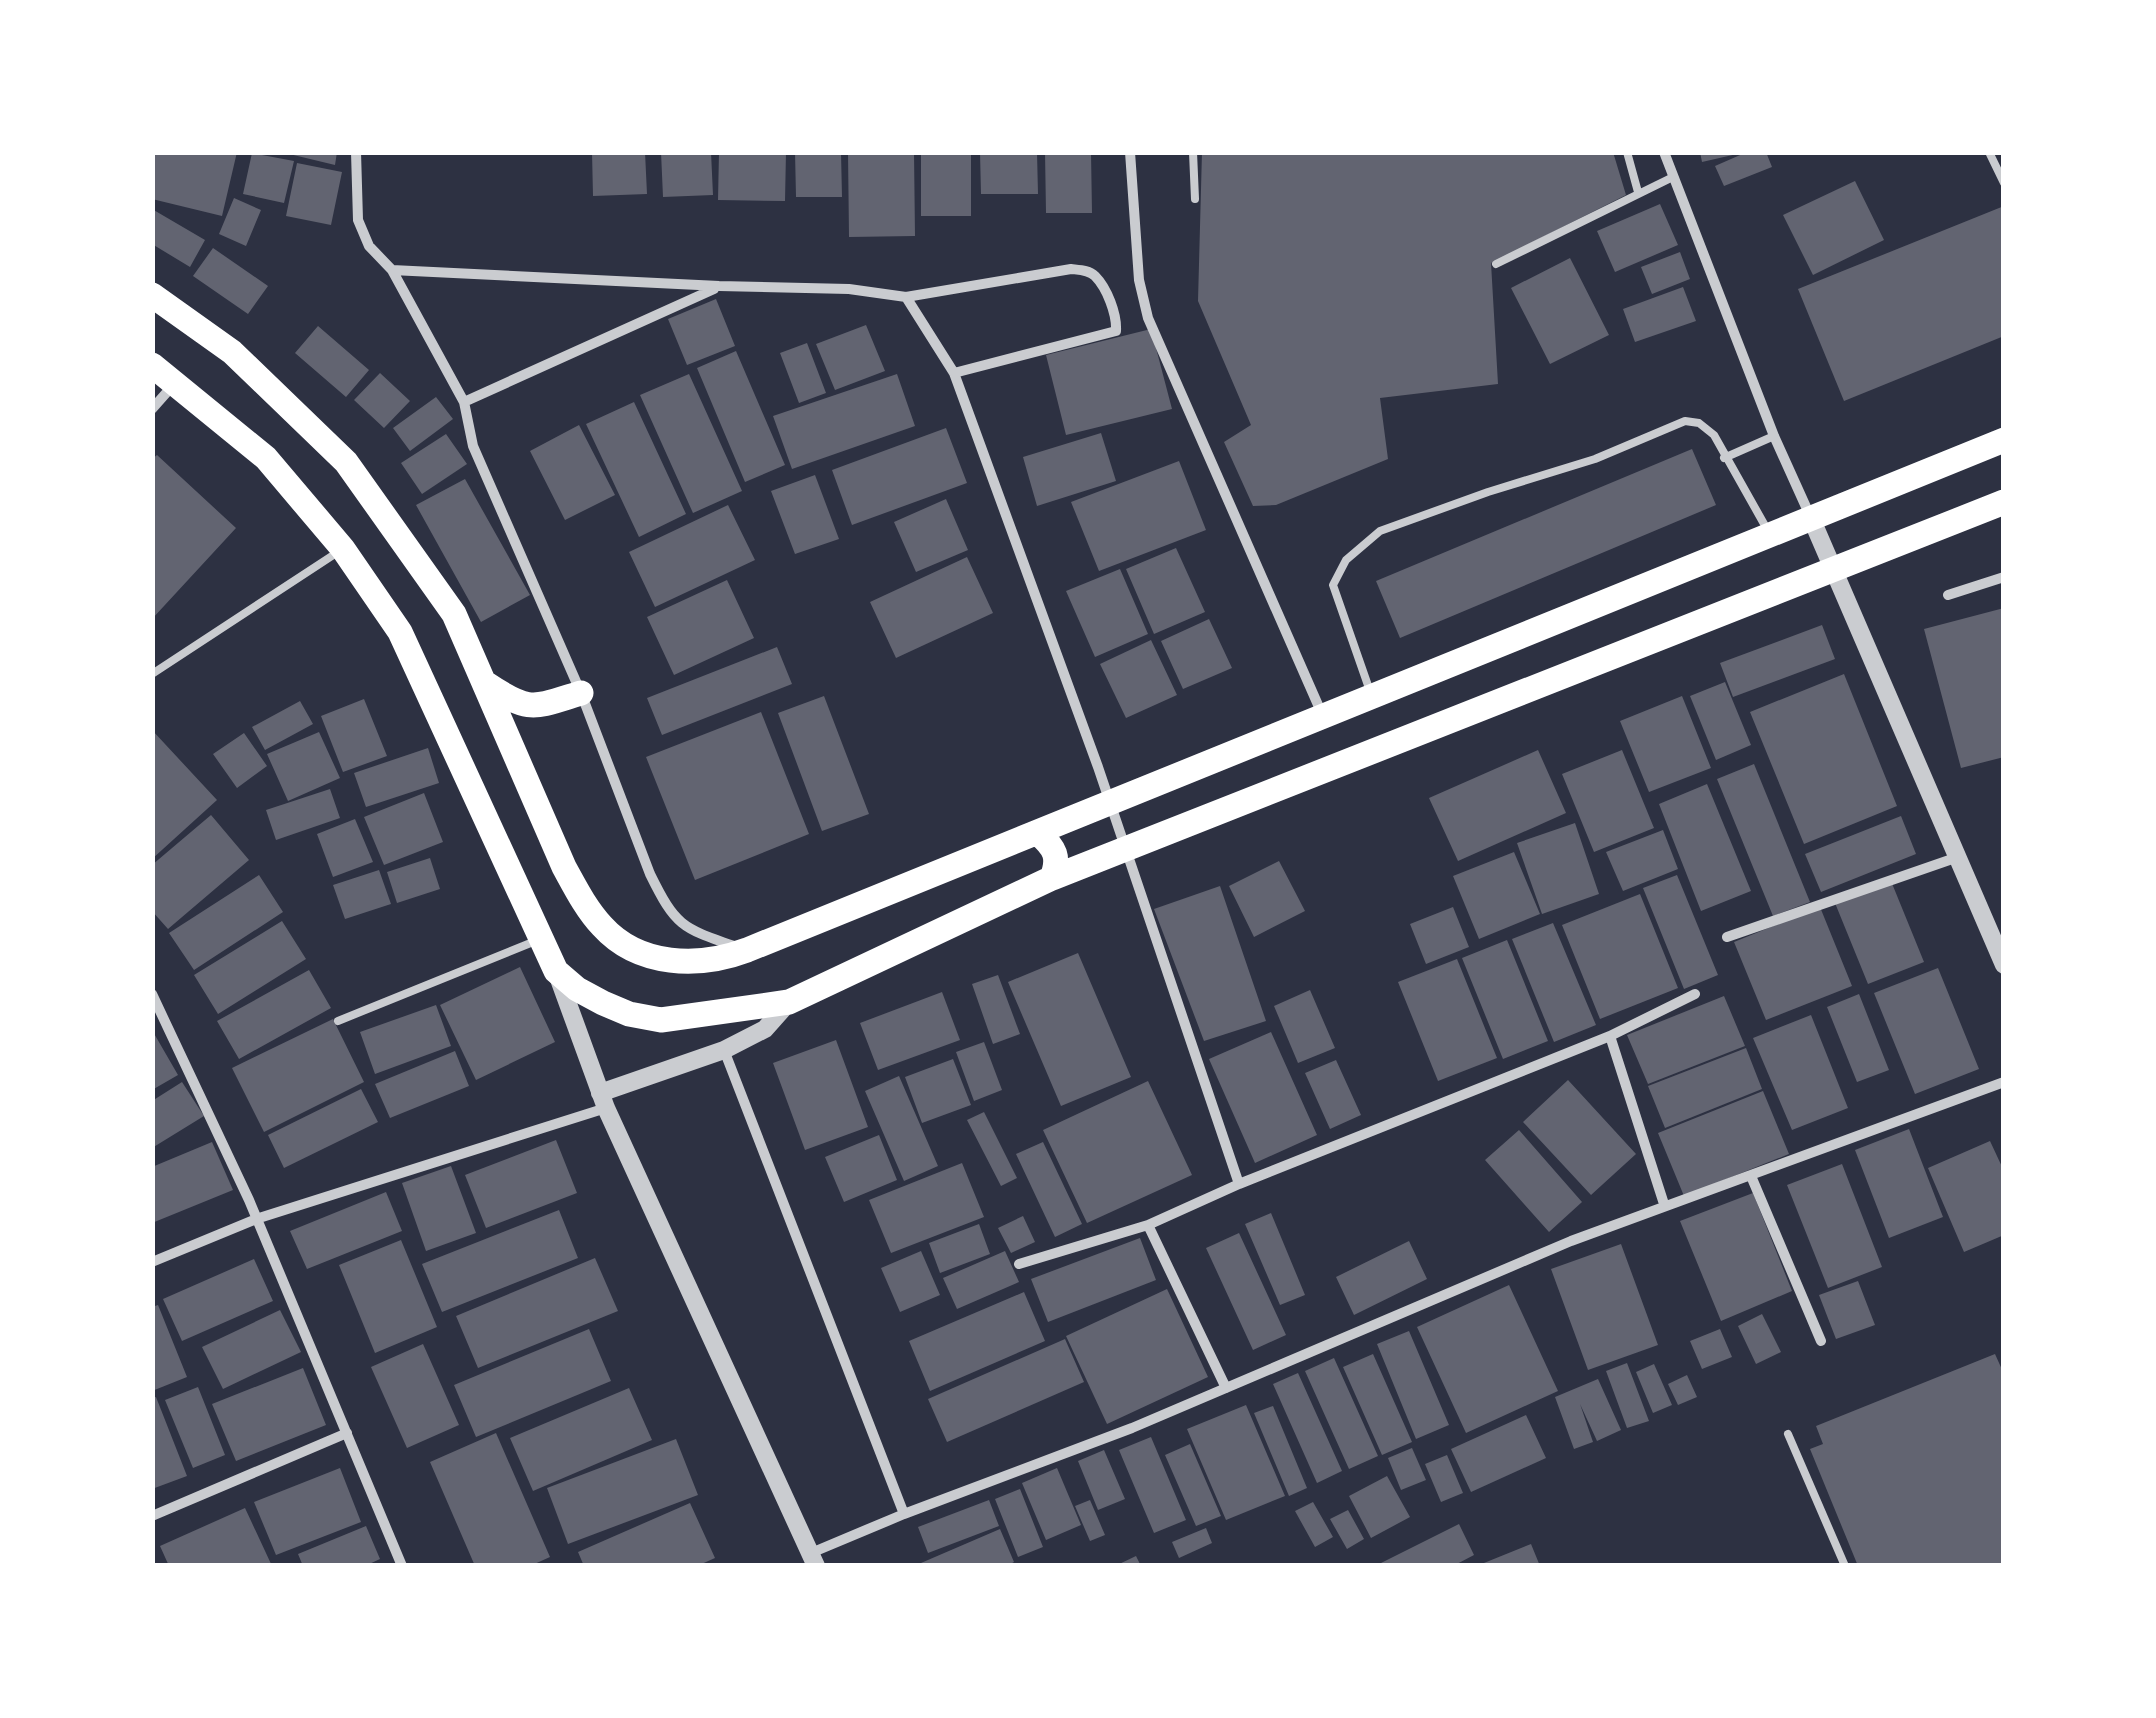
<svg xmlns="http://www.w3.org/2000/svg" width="2156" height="1718" font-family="Overpass,sans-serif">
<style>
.building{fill:#626471}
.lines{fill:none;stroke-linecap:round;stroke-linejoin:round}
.service{stroke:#caccd0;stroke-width:8}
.minor{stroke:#caccd0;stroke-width:10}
.tertiary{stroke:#caccd0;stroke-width:18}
.primary{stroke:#fff;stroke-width:25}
</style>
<rect width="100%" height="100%" fill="#2d3142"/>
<!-- building -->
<path class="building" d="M152 152H237L222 216 152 199Z
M281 152H337L335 165Z
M592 152H645L647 194 593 196Z
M661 152H711L713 195 663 197Z
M719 152H786L785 201 718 200Z
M795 152H841L842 197H796Z
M848 152H914L915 236 849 237Z
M921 152H971V216H921Z
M980 152H1037L1038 194H981Z
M1045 152H1091L1092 213H1046Z
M1202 152H1613L1626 195 1491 263 1498 384 1380 398 1388 459 1276 505 1253 506 1224 442 1251 425 1198 301Z
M1700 152H1736L1737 154 1702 162Z
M1747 152H1766L1772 167 1724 186 1715 166Z
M252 153 294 161 284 203 243 194Z
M297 163 342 172 331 225 286 216Z
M1855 181 1884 240 1813 275 1783 215Z
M234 198 261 210 246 246 219 234Z
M1660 204 1678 245 1615 272 1597 231Z
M2004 206V336L1844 401 1798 289Z
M152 209 205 240 190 267 152 244Z
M213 248 268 286 248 314 193 276Z
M1680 252 1690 279 1652 294 1641 267Z
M1570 258 1609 335 1550 364 1511 288Z
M1683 287 1696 321 1635 342 1623 309Z
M716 299 735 346 687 365 668 319Z
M866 325 885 371 835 390 816 344Z
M318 326 369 370 346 397 295 353Z
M1151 329 1172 409 1066 435 1046 355Z
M807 343 826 393 799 403 780 353Z
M736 351 785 465 745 482 697 368Z
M380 373 410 401 384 428 354 400Z
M689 374 742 491 693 513 640 395Z
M897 374 915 426 792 469 773 416Z
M436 397 453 419 410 451 393 428Z
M634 402 686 514 639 537 586 424Z
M579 425 615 495 565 520 530 451Z
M946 428 967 483 852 525 832 470Z
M1101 433 1116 481 1037 506 1023 457Z
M446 434 467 464 422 494 401 463Z
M1692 449 1716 505 1400 638 1376 581Z
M157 455 236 528 152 619V459Z
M1179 461 1206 530 1099 571 1071 502Z
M815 475 839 539 795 554 771 491Z
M465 479 530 595 481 622 416 505Z
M946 499 968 550 916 572 894 522Z
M728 505 755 560 655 607 629 552Z
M1176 548 1205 612 1154 634 1126 569Z
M967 557 993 613 896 658 870 602Z
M1120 569 1148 634 1095 657 1066 591Z
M727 580 754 638 674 675 647 617Z
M2004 608V757L1961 768 1924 629Z
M1209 619 1232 668 1183 689 1161 641Z
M1822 625 1835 659 1733 697 1720 663Z
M1151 640 1177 695 1126 718 1100 664Z
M777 647 792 684 662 735 647 698Z
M1844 674 1897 806 1804 844 1750 712Z
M1725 682 1751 745 1716 760 1690 696Z
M824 696 869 814 822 831 778 713Z
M1682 696 1711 768 1649 792 1620 721Z
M364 699 387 756 343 772 321 716Z
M300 701 313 724 265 750 252 727Z
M761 712 809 834 695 880 646 757Z
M152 730 217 800 152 859Z
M319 732 340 778 288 801 267 754Z
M244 733 267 766 237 788 213 754Z
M428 748 439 783 366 807 354 773Z
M1538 750 1566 813 1458 861 1429 798Z
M1622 750 1654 828 1594 852 1562 774Z
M1754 764 1810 902 1773 916 1717 779Z
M1707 784 1751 891 1701 911 1659 804Z
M330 789 340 818 276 840 266 810Z
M424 793 443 842 384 865 364 817Z
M211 815 249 860 168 929 152 911V865Z
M1901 816 1916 854 1821 892 1805 854Z
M355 819 373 862 333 877 317 834Z
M1575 823 1599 894 1542 914 1517 843Z
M1663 830 1678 869 1623 891 1606 852Z
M1514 852 1540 914 1479 939 1453 876Z
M430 858 440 889 397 903 387 872Z
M1279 861 1305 911 1254 937 1229 886Z
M379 870 391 904 345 919 333 885Z
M259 875 283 912 194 970 169 933Z
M1677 875 1718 975 1684 989 1643 888Z
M1891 881 1924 962 1868 984 1835 903Z
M1220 886 1266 1021 1204 1041 1154 909Z
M1640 894 1678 988 1600 1019 1562 925Z
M1453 907 1469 947 1426 964 1410 924Z
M1820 907 1852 986 1766 1020 1734 942Z
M282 921 306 959 218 1014 194 975Z
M1553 923 1596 1025 1554 1042 1512 939Z
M1507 940 1548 1041 1503 1059 1462 958Z
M1078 953 1131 1077 1061 1106 1008 982Z
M1457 959 1497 1058 1438 1081 1398 982Z
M520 967 555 1042 476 1080 440 1005Z
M1938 968 1979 1069 1915 1094 1874 993Z
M309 970 331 1008 239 1059 217 1021Z
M998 975 1020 1034 993 1044 972 984Z
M1310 990 1335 1048 1298 1063 1274 1006Z
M942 992 960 1040 878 1070 860 1023Z
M1859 994 1889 1070 1857 1082 1827 1007Z
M1724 996 1745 1046 1648 1084 1627 1035Z
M436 1005 451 1046 375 1074 360 1032Z
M1811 1015 1848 1108 1792 1130 1753 1038Z
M333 1019 364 1082 264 1132 232 1068Z
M152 1030 178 1075 152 1090Z
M1271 1032 1317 1135 1255 1163 1209 1059Z
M836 1040 868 1127 805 1150 773 1063Z
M984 1042 1002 1090 974 1101 956 1052Z
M1746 1048 1762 1089 1665 1128 1648 1086Z
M455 1051 469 1086 390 1118 375 1084Z
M953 1059 971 1105 922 1123 905 1077Z
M1336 1060 1361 1115 1330 1129 1305 1073Z
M899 1076 938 1166 904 1181 865 1091Z
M1568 1080 1636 1154 1591 1195 1523 1122Z
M1148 1081 1192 1175 1087 1223 1043 1130Z
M182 1082 204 1116 152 1148V1101Z
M361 1089 378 1122 284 1168 268 1135Z
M1763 1091 1789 1154 1684 1196 1658 1133Z
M984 1112 1017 1178 1001 1186 967 1120Z
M1909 1129 1943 1217 1889 1238 1855 1150Z
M1519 1130 1582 1202 1549 1232 1485 1160Z
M879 1135 897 1180 844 1202 825 1157Z
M556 1140 577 1193 486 1228 465 1175Z
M1990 1141 2004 1171V1235L1964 1252 1928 1168Z
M212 1142 233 1190 152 1223V1167Z
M1043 1142 1082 1224 1055 1237 1016 1154Z
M962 1163 984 1217 891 1253 869 1200Z
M1842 1164 1882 1267 1828 1288 1787 1185Z
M451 1166 476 1233 426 1251 402 1183Z
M386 1192 402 1231 307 1269 290 1231Z
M1753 1193 1792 1291 1721 1321 1680 1221Z
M559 1210 578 1258 442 1312 422 1264Z
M1271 1213 1305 1295 1280 1305 1245 1224Z
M1023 1216 1035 1242 1011 1253 998 1228Z
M979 1224 990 1254 940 1273 929 1243Z
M1239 1233 1286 1335 1253 1350 1206 1248Z
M1140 1238 1156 1280 1048 1322 1031 1279Z
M401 1240 437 1327 375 1353 339 1265Z
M1409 1241 1427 1279 1354 1315 1336 1277Z
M1621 1244 1658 1345 1588 1370 1551 1269Z
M921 1251 940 1295 900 1312 881 1268Z
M1005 1251 1019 1282 957 1309 943 1278Z
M595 1258 618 1311 478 1368 456 1316Z
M254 1259 273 1301 182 1341 163 1299Z
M1858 1281 1875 1325 1836 1339 1819 1295Z
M1509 1285 1558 1391 1466 1433 1417 1327Z
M1167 1289 1208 1377 1107 1424 1066 1336Z
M1024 1292 1045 1341 930 1391 909 1341Z
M158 1305 187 1377 152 1391V1307Z
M280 1310 301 1352 223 1389 202 1347Z
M1762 1314 1781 1352 1756 1364 1738 1326Z
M589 1329 611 1381 476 1437 454 1385Z
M1720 1329 1732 1357 1702 1369 1690 1341Z
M1409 1331 1449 1425 1416 1439 1377 1344Z
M1065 1339 1084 1382 947 1442 928 1399Z
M423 1344 459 1425 407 1448 371 1367Z
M1373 1354 1412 1442 1382 1455 1343 1367Z
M1995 1354 2004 1374V1566H1858L1810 1449 1823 1444 1816 1426Z
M1334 1358 1378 1456 1349 1469 1305 1371Z
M1627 1363 1649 1421 1627 1428 1606 1371Z
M1654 1364 1672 1405 1653 1413 1636 1372Z
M303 1368 326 1425 236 1461 212 1404Z
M1298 1373 1342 1471 1317 1483 1273 1384Z
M1687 1375 1697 1397 1678 1405 1668 1384Z
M1598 1379 1621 1430 1597 1441 1580 1404 1593 1442 1574 1449 1555 1397Z
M198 1387 225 1455 193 1468 165 1400Z
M629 1388 652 1440 533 1491 510 1438Z
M156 1397 187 1476 152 1489V1398Z
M1246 1405 1285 1496 1226 1520 1187 1429Z
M1273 1406 1307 1488 1289 1496 1254 1413Z
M1526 1415 1546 1458 1471 1492 1451 1449Z
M496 1433 550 1557 530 1566H475L430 1462Z
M1151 1437 1186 1520 1154 1533 1119 1450Z
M676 1439 698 1495 568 1544 547 1488Z
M1190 1444 1221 1516 1196 1526 1165 1455Z
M1412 1448 1426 1480 1401 1490 1388 1458Z
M1104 1450 1125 1499 1098 1510 1078 1461Z
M1447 1455 1463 1493 1441 1502 1425 1464Z
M340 1468 361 1522 276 1555 254 1502Z
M1057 1468 1081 1525 1046 1540 1022 1483Z
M1387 1476 1410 1517 1371 1538 1349 1496Z
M1020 1489 1043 1547 1018 1557 995 1499Z
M989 1500 999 1526 928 1553 918 1527Z
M1090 1500 1105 1535 1090 1541 1075 1506Z
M1313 1502 1333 1537 1315 1547 1295 1511Z
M690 1503 715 1558 697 1566H584L578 1552Z
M245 1508 272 1566H169L160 1546Z
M1348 1510 1364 1539 1347 1549 1330 1519Z
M1459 1524 1474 1555 1453 1566H1375Z
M366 1526 380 1559 365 1566H303L298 1554Z
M1206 1528 1212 1543 1179 1558 1172 1542Z
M1000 1529 1014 1562 1007 1566H914Z
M1531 1544 1540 1566H1479V1565Z
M1136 1556 1141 1566H1115Z"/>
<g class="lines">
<!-- service -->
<path class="service" d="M1193 152 1195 199
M1627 152 1638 192
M1989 152 2004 183
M1496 264 1671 178
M1724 458 1774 436
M152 674 341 550
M1371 694 1333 585 1346 560 1380 531 1488 492 1595 459 1685 421 1699 423 1714 435 1768 531
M338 1021 538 940
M1788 1434 1845 1566"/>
<!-- minor -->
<path class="minor" d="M356 152 358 220 369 246 392 270 464 402 473 446 581 693 650 874C676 927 682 928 737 947
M1130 152 1139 280 1148 318 1322 714
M1664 152 1774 436 1811 518
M392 270 719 286 849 289 906 297 1071 269C1080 270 1089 270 1095 276 1107 288 1117 314 1116 331L954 373
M906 297 954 373 1098 767 1239 1184
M464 402 714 289
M152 409 175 383
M1948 595 2004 577
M1727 937 1958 857
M152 994 249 1200 402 1566
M1610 1036 1695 994
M724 1050 904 1514
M1751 1176 1821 1341
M152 1262 256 1219 606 1108
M1019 1264 1148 1225
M1226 1388 1148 1225 1239 1184 1610 1036 1664 1204
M152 1516 347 1433
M811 1553 904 1514 1132 1428 1571 1241 2004 1082"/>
<!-- tertiary -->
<path class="tertiary" d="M1812 520 2004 965
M556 971 606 1108 816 1566
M600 1093 724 1050 765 1029 789 1002"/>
<!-- primary -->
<path class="primary" d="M152 295 232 352 346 462 454 614 564 867C575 887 586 909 602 926 639 967 699 968 747 950L2004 440
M152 365 266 458 343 549 400 632 556 971 577 989 603 1003 629 1014 661 1020 789 1002 1052 878 2004 502
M485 683C530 713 532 708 581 693
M1039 834C1055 848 1060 857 1052 878"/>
</g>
<!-- border -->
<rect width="2156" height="1718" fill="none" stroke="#ffffff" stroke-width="310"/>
</svg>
